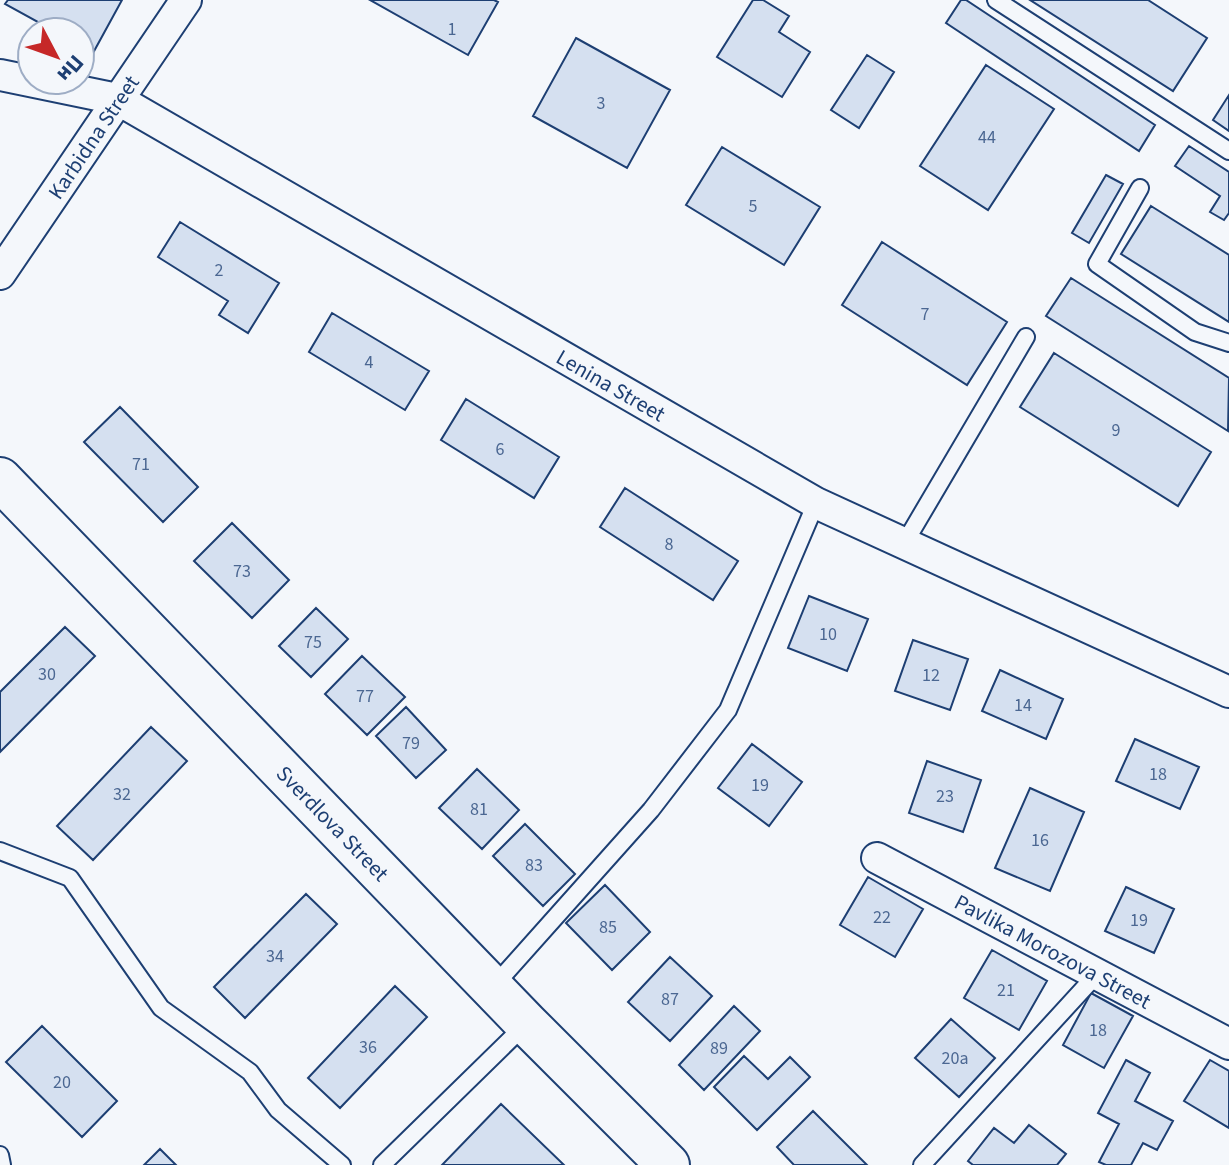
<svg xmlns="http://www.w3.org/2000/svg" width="1229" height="1165" font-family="'Source Sans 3',sans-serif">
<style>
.building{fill:#d5e0f0;stroke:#1d3f73;stroke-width:2}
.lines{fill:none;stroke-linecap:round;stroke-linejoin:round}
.lane-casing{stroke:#1d3f73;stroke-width:20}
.street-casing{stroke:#1d3f73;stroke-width:34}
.secondary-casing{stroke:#1d3f73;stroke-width:46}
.lane{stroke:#f4f7fb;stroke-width:16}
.street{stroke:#f4f7fb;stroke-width:30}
.secondary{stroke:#f4f7fb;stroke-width:42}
.labels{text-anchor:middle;stroke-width:6;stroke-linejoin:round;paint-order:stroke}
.number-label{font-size:18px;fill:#4b6792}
.street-label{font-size:22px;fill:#1d3f73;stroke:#f4f7fb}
</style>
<rect width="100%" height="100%" fill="#f4f7fb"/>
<!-- building -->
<path class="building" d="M8 0H122L93 53 80 45V32H56L5 4Z
M370 0H494L498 2 468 55Z
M753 0H763L789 16 779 32 810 52 782 97 717 57Z
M961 0H966L1155 125 1139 151 946 23Z
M1030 0H1148L1207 38 1173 91Z
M576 38 670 90 627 168 533 116Z
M867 55 894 72 859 128 831 110Z
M986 65 1054 109 988 210 920 166Z
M1229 95V131L1213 120Z
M1189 146 1229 172V213L1224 220 1210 212 1220 196 1175 166Z
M722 147 820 207 784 265 686 205Z
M1106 175 1123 184 1089 243 1072 233Z
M1151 206 1229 255V322L1121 254Z
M180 222 279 283 248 333 219 315 228 301 158 257Z
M882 242 1007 322 967 385 842 305Z
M1071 278 1229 378 1228 431 1046 316Z
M332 313 429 371 405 410 309 352Z
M1054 353 1211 452 1178 506 1020 407Z
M466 399 559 457 534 498 441 440Z
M120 407 198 487 163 522 84 442Z
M625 488 738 561 713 600 600 527Z
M232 523 289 580 252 618 194 561Z
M809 596 868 619 847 671 788 648Z
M316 608 348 639 311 677 279 646Z
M65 627 95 656 0 752V692Z
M913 640 968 659 950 710 895 691Z
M362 656 405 697 367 735 325 694Z
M1000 670 1063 699 1046 739 982 711Z
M406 707 446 750 416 778 376 736Z
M151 727 187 761 93 860 57 826Z
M1135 739 1199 767 1180 809 1116 781Z
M752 744 802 782 769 826 718 788Z
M927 761 981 780 963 832 909 813Z
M477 769 519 810 482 849 439 808Z
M1030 788 1084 812 1050 891 995 868Z
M525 824 575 874 543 906 493 856Z
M868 877 923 909 895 957 840 925Z
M605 885 650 932 612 970 566 923Z
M1126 887 1174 909 1154 953 1105 931Z
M306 894 337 924 245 1018 214 987Z
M992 950 1047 981 1019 1030 964 998Z
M670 957 712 996 670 1041 628 1002Z
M395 986 427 1017 340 1108 308 1078Z
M1091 993 1133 1016 1104 1068 1063 1045Z
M734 1006 760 1031 704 1090 679 1065Z
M951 1019 995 1058 959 1097 915 1058Z
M42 1026 117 1101 82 1137 6 1062Z
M744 1056 768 1079 790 1057 810 1077 757 1130 714 1087Z
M1126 1060 1150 1073 1135 1101 1173 1121 1157 1150 1143 1143 1131 1165H1106L1099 1162 1119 1124 1098 1113Z
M1210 1060 1229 1071V1128L1184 1101Z
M501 1104 564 1165H442Z
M813 1111 867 1165H794L777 1147Z
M1029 1125 1066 1154 1057 1165H973L968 1161 994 1128 1014 1143Z
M160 1149 176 1165H144Z"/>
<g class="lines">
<defs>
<path id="lane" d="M996 0 1229 151
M1140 188 1097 264 1195 332 1229 343
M904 544 1026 337
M0 851 70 878 161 1008 250 1072 278 1110 342 1165
M493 987 651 810 728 710 816 503
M0 1155 2 1165
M382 1165 525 1025
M922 1165 1097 974"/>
<path id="street" d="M0 75 117 99 816 503 1229 692
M0 274 186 0
M877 858 1229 1044"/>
<path id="secondary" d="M0 479 526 1023 668 1165"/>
</defs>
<!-- lane casing -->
<use href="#lane" class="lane-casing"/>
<!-- street casing -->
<use href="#street" class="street-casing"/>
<!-- secondary casing -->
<use href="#secondary" class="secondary-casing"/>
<!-- lane -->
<use href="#lane" class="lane"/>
<!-- street -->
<use href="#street" class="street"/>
<!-- secondary -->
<use href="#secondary" class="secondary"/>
</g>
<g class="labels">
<!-- number labels -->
<g class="number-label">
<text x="452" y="35">1</text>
<text x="601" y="109">3</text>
<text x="987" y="143">44</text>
<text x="753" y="212">5</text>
<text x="219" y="276">2</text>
<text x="925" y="320">7</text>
<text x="369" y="368">4</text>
<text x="1116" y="436">9</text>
<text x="500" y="455">6</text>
<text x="141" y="470">71</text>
<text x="669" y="550">8</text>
<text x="242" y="577">73</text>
<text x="828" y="640">10</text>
<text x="313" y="648">75</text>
<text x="47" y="680">30</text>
<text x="931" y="681">12</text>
<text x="365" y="702">77</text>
<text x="1023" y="711">14</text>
<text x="411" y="749">79</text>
<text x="1158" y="780">18</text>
<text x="760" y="791">19</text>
<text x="122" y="800">32</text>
<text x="945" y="802">23</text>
<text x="479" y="815">81</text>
<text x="1040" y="846">16</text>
<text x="534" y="871">83</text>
<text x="882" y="923">22</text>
<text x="1139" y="926">19</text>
<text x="608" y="933">85</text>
<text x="275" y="962">34</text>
<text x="1006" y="996">21</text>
<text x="670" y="1005">87</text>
<text x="1098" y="1036">18</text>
<text x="368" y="1053">36</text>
<text x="719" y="1054">89</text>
<text x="955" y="1064">20а</text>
<text x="62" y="1088">20</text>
</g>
<!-- street labels -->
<g class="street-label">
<text transform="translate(93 137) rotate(-56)" y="8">Karbidna Street</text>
<text transform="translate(611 385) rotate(30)" y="8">Lenina Street</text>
<text transform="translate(333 823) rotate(46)" y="8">Sverdlova Street</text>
<text transform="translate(1053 951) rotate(28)" y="8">Pavlika Morozova Street</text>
</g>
</g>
<!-- north arrow -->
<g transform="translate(56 56) rotate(131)"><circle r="38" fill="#f4f7fb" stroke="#9eadc5" stroke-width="2"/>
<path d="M0-6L14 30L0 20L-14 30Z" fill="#c62828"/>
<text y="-12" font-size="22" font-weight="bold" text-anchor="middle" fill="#1d3f73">Пн</text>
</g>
</svg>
